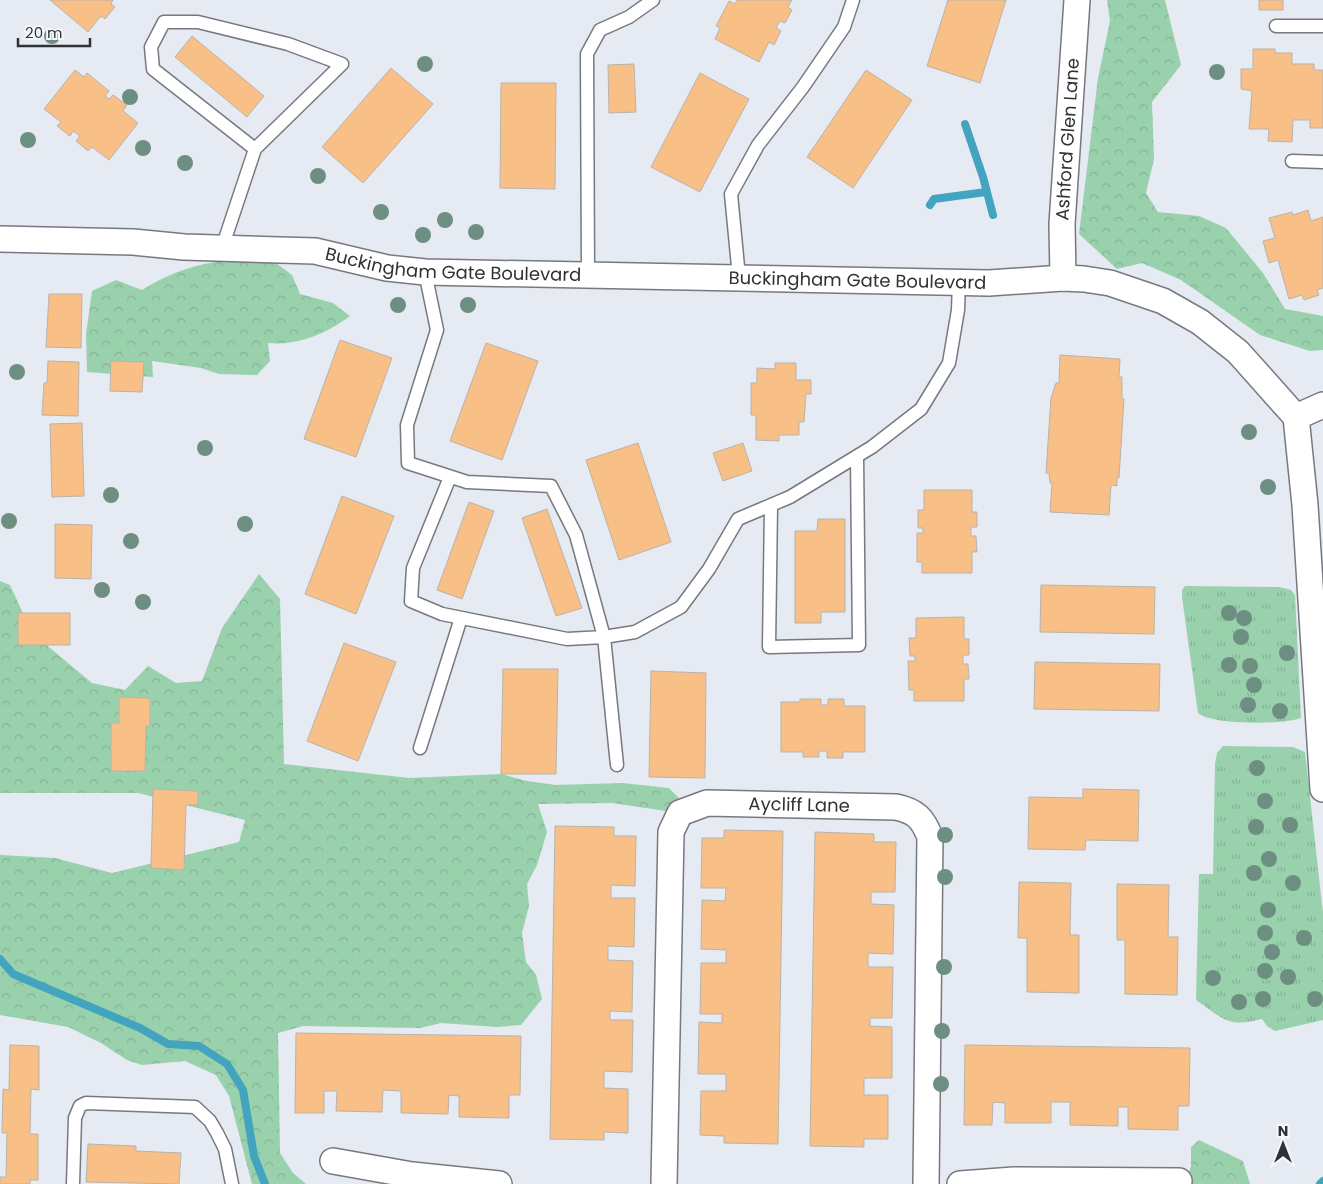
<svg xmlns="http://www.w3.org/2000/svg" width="1323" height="1184" font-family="Poppins,sans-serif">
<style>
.grass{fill:url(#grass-tufts)}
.forest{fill:url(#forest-crowns)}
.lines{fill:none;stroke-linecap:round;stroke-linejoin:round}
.stream{stroke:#43a4bf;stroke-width:8}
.building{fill:#f8bf86;stroke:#b9b3ad}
.service-casing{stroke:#76797f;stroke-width:15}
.minor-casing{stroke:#76797f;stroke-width:28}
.service{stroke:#fff;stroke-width:12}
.minor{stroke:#fff;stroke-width:25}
.tree{fill:#6d8f82}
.labels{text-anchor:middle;stroke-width:4;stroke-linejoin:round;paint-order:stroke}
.street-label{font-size:18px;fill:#303134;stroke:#f4f8ff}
</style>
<defs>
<pattern id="grass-tufts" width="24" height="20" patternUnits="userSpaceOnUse" patternTransform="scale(1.25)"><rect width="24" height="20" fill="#99d1ad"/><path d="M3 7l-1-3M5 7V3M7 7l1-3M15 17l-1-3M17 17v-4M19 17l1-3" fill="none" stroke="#84b495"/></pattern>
<pattern id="forest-crowns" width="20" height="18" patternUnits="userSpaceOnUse" patternTransform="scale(1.25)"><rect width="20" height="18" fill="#99d1ad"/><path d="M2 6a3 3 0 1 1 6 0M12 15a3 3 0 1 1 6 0" fill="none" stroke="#84b495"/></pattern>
</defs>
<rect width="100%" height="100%" fill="#e6eaf2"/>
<!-- grass -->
<path class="grass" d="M1185 586 1279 587 1291 590 1295 595 1301 718C1284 725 1211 725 1198 713L1182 597V590Z
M1223 746 1293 747 1305 752 1323 913V1020L1275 1031 1267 1026 1262 1019C1227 1028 1224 1019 1196 1000L1199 874H1213L1215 764 1217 753Z"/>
<!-- forest -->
<path class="forest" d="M1107 0H1165L1181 65 1152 102 1154 159 1146 193 1158 212 1199 216 1226 228 1263 273 1285 309 1323 316V350L1310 351 1260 335 1181 280 1142 263 1117 269 1079 234 1098 78 1110 21Z
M268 257 292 275 300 294 333 303 350 316C326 334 297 346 268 343L270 361 257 375 219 374 201 368 152 361 153 377 87 372 86 334 92 291 116 280 142 290C186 263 217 260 268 257Z
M259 574 280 599 284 764 409 778 501 774 527 781 556 785 622 783 669 788 679 798 666 811 612 803 538 804 547 832 537 865 527 884 529 906 522 933 526 962 536 975 542 999 521 1025 497 1027 441 1023 420 1028 303 1026 278 1033 280 1153 293 1173 306 1184H252L229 1096 216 1075 185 1061 142 1065 127 1060 101 1043 68 1027 0 1015V855L55 858 112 873 239 842 245 820 138 793H0V581L10 585 32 633 92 683 125 690 148 666 176 683 202 681 222 628Z
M1199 1140 1243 1161 1250 1184H1185L1191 1166V1147Z"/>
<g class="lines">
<!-- stream -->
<path class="stream" d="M965 124 983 177 993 215
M930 205 934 199 986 192
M0 959 13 974 140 1028 168 1044 199 1046 227 1064 243 1090 254 1156 265 1184
M1320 1184 1323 1181"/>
</g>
<!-- building -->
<path class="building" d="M50 0H113L111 4 115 7 105 19 101 16 88 32Z
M737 0H792L788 7 792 10 785 23 780 21 776 28 781 31 774 45 769 42 759 62 715 39 720 28 716 26 729 1 735 4Z
M948 0H1006L980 83 927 66Z
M1259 0H1283V10H1259Z
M192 36 264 96 247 117 175 57Z
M1253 49H1275V53H1292V64H1314V70H1323V128H1310V120H1293L1292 142 1268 141 1269 129H1249L1252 91 1241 89V69H1253Z
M634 64 636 112 609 113 608 65Z
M391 68 433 104 363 183 322 147Z
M75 70 84 77 87 73 109 91 105 96 109 99 113 95 127 105 123 111 138 123 109 160 92 147 88 151 76 141 80 136 73 131 70 136 57 126 61 122 44 109Z
M866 70 912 100 853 188 807 157Z
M700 73 749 99 700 192 651 167Z
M501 83H556L555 189 500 188Z
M1308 210 1311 221 1323 217V288L1317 290 1319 295 1304 300 1302 295 1289 299 1278 260 1269 263 1263 241 1275 238 1269 218 1292 212 1293 215Z
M49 294H82L81 348 46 347Z
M340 340 392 358 356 457 304 439Z
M486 343 538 361 502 460 450 441Z
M1060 355 1120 359 1119 377H1122V399H1124L1119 478 1117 477V486L1111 485 1109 515 1050 512 1052 483H1050L1049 473H1046L1051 398 1056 383H1059Z
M48 361 79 362 78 416 42 415 44 383H47Z
M111 361 144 362 142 392 110 391Z
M775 363H796V380H811V394H806L804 422H799V435H779V441L756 440V415H751V383H757V368L775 369Z
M82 423 84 496 52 497 50 424Z
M638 443 671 542 619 560 586 460Z
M743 443 752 471 723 481 713 453Z
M924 490H972V512H977V527H971V536H976L977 552H972V573H922V562H917V533H923V528H918V510H924Z
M342 496 394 516 356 614 305 594Z
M469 502 494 511 462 599 437 590Z
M547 509 582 608 556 616 522 518Z
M818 519H845V612H821V623H795V531H817Z
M55 524 92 525 91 579 55 578Z
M1041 585 1155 587 1154 634 1040 632Z
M18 613H70V645H18Z
M964 617V639H969V655H963V664H968L969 679H964V701H914V690H909L908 661H915V656H910L909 638H916V618Z
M344 643 396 662 358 761 307 741Z
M1035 662 1160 664 1159 711 1034 709Z
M503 669H558L556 774H501Z
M651 671 706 673 705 778 649 777Z
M119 697 150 698V726H146L145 771H111V723H119Z
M800 699H821V705H828V699H844V706H865V752H843V758H827V751H819V757H803V752H781V702H800Z
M153 789 198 791V805H186L184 870 151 868Z
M1083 789 1139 790 1138 841 1086 840 1085 850 1028 849 1029 797 1083 798Z
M555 826 614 827V836H636L635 886 611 885V898H635L634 947 608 946V960L633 961 632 1012 610 1011V1020H633L632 1072 604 1071V1088L628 1089V1133L604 1132V1140L550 1139Z
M724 830 783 831 778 1144 724 1143V1136L700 1135 701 1091H726V1074H698L699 1022 722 1023V1014H700L701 963H726V950L701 949 702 900 725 901 726 888H701L702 838H724Z
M815 832 874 834V842H896L895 892H871V904L894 905 893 954 868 953V967H893L892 1018H870V1026L892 1027V1078H864V1095H888V1139H864V1147L810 1146Z
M1019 882 1071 883 1070 935H1079V993L1027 992V938H1018Z
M1117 884 1169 885 1168 937H1178L1177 995 1125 994V940H1117Z
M296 1033 521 1036 520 1095H509V1118L459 1117V1096L449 1095 448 1114 401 1113V1091L383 1090 382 1112 336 1111 337 1091H324V1113H295Z
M10 1045 39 1046V1090L31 1089 30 1134H38V1180H30V1184H0V1177H6L7 1133H2L3 1089 9 1090Z
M965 1045 1190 1048 1189 1106H1178V1130L1128 1129V1107H1118V1126L1070 1125V1102H1051V1123H1005V1103L993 1102 992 1125H964Z
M88 1144 136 1146V1151L181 1153 179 1184 86 1182Z"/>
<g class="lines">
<defs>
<path id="service" d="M1276 26H1323
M1292 161 1323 162
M222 248 255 149 153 69 151 47 164 22H198L288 44 342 64 255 149
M425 272 437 330 407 425 408 463 467 482 551 486 576 535 604 637 635 632 681 607 709 569 738 519 790 497 872 447 921 409 949 363 958 310 959 282
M588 275 587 54 600 30 629 17 653 0
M739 277 731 194 758 145 803 87 844 27 853 0
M450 477 413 568 411 601 442 614 567 639 604 637 617 765
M771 505 769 647 859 645 857 456
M420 748 461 618
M73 1184 75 1118 80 1106 86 1103 195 1107 210 1121 217 1133 225 1149 232 1184"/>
<g id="minor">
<path id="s1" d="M0 239 133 242 184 247 315 251 387 268 425 272 989 283 1063 278 1084 279 1110 283 1163 301 1200 322 1238 352 1296 417 1305 505 1323 789"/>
<path id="s2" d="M1063 278 1062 224 1077 0"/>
<path d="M1296 417 1323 405"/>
<path d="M333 1161 412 1175 499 1184"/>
<path id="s3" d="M664 1184 671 832 680 813 707 803 896 807C916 811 923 819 930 837L926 1184"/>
<path d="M960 1184 1014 1180 1179 1181"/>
</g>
</defs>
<!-- service casing -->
<use href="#service" class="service-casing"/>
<!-- minor casing -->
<use href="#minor" class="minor-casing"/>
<!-- service -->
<use href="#service" class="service"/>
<!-- minor -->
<use href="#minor" class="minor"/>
</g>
<!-- trees -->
<g class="tree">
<circle cx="52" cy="36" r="8"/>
<circle cx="425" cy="64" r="8"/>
<circle cx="1217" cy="72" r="8"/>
<circle cx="130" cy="97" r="8"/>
<circle cx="28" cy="140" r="8"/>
<circle cx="143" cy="148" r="8"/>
<circle cx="185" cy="163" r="8"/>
<circle cx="318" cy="176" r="8"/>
<circle cx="381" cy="212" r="8"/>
<circle cx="445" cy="220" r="8"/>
<circle cx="476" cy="232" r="8"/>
<circle cx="423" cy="235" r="8"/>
<circle cx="398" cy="305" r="8"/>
<circle cx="468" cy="305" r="8"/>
<circle cx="17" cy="372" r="8"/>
<circle cx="1249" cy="432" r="8"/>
<circle cx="205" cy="448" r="8"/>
<circle cx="1268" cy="487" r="8"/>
<circle cx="111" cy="495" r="8"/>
<circle cx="9" cy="521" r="8"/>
<circle cx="245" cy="524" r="8"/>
<circle cx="131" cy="541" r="8"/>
<circle cx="102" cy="590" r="8"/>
<circle cx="143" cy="602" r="8"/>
<circle cx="1229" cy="613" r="8"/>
<circle cx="1244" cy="618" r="8"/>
<circle cx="1241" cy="637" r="8"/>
<circle cx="1287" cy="653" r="8"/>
<circle cx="1229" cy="665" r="8"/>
<circle cx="1250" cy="666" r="8"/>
<circle cx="1254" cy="685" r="8"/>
<circle cx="1248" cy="705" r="8"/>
<circle cx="1280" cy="711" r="8"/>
<circle cx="1257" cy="768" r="8"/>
<circle cx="1265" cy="801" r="8"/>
<circle cx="1290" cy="825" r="8"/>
<circle cx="1256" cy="827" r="8"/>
<circle cx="945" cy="835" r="8"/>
<circle cx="1269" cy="859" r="8"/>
<circle cx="1254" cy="873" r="8"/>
<circle cx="945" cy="877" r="8"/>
<circle cx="1293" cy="883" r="8"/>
<circle cx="1268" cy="910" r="8"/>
<circle cx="1265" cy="933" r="8"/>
<circle cx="1304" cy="938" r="8"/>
<circle cx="1272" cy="952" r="8"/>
<circle cx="944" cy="967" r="8"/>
<circle cx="1265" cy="971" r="8"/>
<circle cx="1288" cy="977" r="8"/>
<circle cx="1213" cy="978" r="8"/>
<circle cx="1263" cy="999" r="8"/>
<circle cx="1315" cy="999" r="8"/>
<circle cx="1239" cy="1002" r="8"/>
<circle cx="942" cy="1031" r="8"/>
<circle cx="941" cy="1084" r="8"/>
</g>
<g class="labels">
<!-- street labels -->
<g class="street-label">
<text dy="6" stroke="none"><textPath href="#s2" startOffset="139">Ashford Glen Lane</textPath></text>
<text dy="6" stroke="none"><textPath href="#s1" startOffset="455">Buckingham Gate Boulevard</textPath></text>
<text dy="6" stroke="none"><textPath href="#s1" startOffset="860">Buckingham Gate Boulevard</textPath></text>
<text dy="6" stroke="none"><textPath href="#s3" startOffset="494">Aycliff Lane</textPath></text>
</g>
</g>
<!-- north arrow -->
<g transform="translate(1283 1144)" stroke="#f4f8ff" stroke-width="4" paint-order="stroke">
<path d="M0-4L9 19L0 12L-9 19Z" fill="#303134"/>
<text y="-8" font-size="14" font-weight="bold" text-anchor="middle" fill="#303134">N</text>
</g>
<!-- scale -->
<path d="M18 38v8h72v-8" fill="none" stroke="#303134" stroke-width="2.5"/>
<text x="25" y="38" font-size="15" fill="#303134" stroke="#f4f8ff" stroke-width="4" paint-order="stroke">20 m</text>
</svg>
